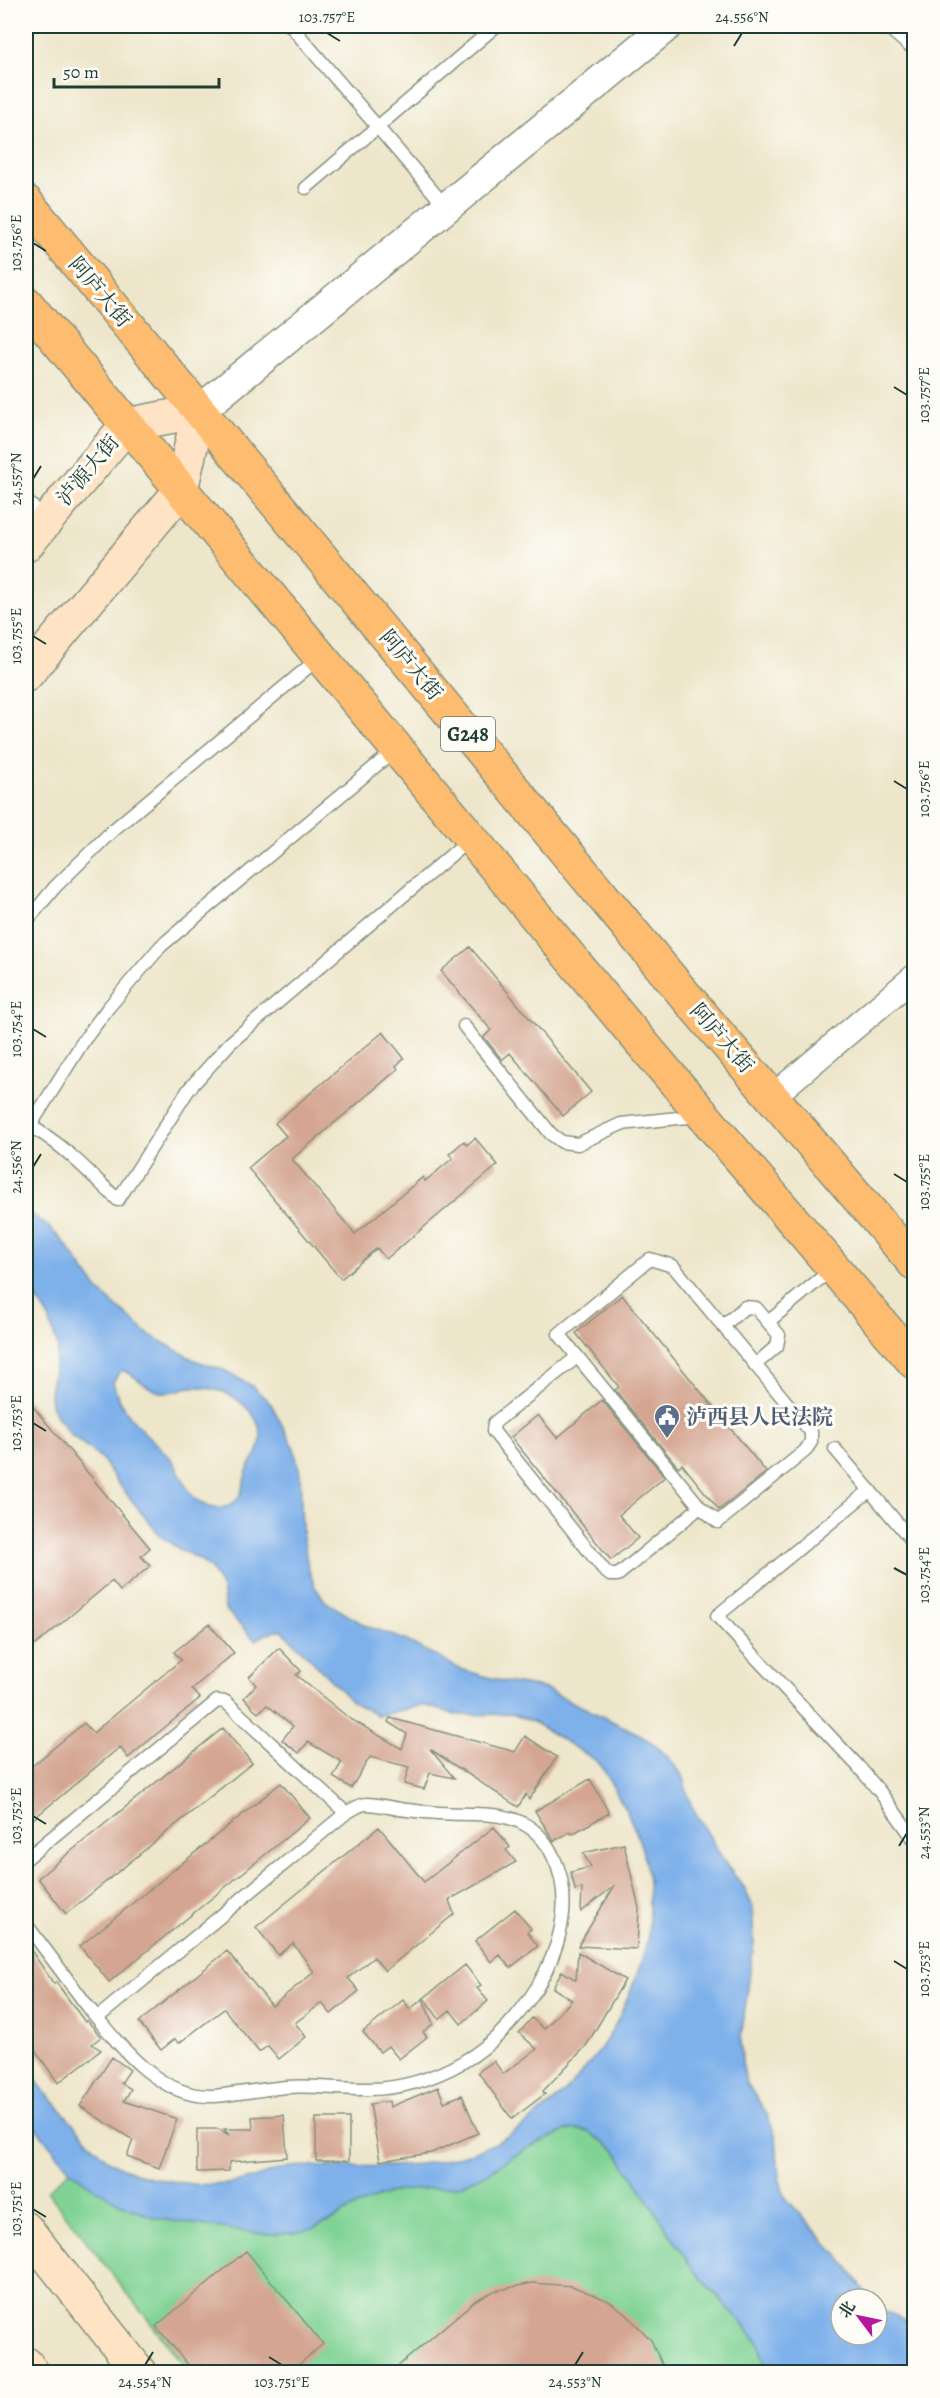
<svg xmlns="http://www.w3.org/2000/svg" width="940" height="2398" font-family="Alegreya,'Noto Serif SC',serif">
<style>
.green{fill:#81d395;stroke:#508864;stroke-width:1.5}
.water{fill:#7eb0ea;stroke:#4e768f;stroke-width:1.5;fill-rule:evenodd}
.building{fill:#d4a692}
.lines{fill:none;stroke-linecap:round;stroke-linejoin:round}
.service-casing{stroke:#86927f;stroke-width:15}
.minor-casing{stroke:#86927f;stroke-width:27}
.tertiary-casing{stroke:#86927f;stroke-width:33}
.secondary-casing{stroke:#86927f;stroke-width:36}
.trunk-casing{stroke:#86927f;stroke-width:36}
.service{stroke:#fff;stroke-width:12}
.minor{stroke:#fff;stroke-width:24}
.tertiary{stroke:#fff;stroke-width:30}
.secondary{stroke:#fee4c5;stroke-width:33}
.trunk{stroke:#fdbc6f;stroke-width:33}
.ticks{fill:none;stroke:#1f3d34;stroke-width:2}
.labels{text-anchor:middle;stroke-width:6;stroke-linejoin:round;paint-order:stroke}
.shield{fill:#fdfcf7;stroke:#62766e;stroke-width:1.5}
.shield-label{font-size:20px;font-weight:bold;fill:#1f3d34}
.street-label{font-size:21px;fill:#1f3d34;stroke:#fdfcf7}
.service-label{font-size:21px;font-weight:bold;fill:#4e5e75;stroke:#fdfcf7;text-anchor:start}
.neatline{fill:none;stroke:#1f3d34;stroke-width:2}
.ticks-label{font-size:15px;text-anchor:middle;fill:#1f3d34}
</style>
<rect width="100%" height="100%" fill="#fdfcf7"/>
<filter id="ink" filterUnits="userSpaceOnUse"><feTurbulence type="fractalNoise" baseFrequency=".0167" numOctaves="2"/><feDisplacementMap in="SourceGraphic" scale="12" xChannelSelector="R" yChannelSelector="G"/><feConvolveMatrix kernelMatrix="1 2 1 2 8 2 1 2 1" color-interpolation-filters="sRGB"/></filter>
<filter id="wash" filterUnits="userSpaceOnUse"><feTurbulence type="fractalNoise" baseFrequency=".008" numOctaves="4" result="noise"/><feDisplacementMap in="SourceGraphic" scale="24" xChannelSelector="R" yChannelSelector="G"/><feGaussianBlur stdDeviation="1.35" result="paint"/><feColorMatrix in="noise" values="0 0 0 0 0 0 0 0 0 0 0 0 0 0 0 0 0 1.4 0 .05"/><feComposite in="paint" operator="in"/></filter>
<g filter="url(#wash)">
<rect width="100%" height="100%" fill="#eee6ca"/>
<!-- green -->
<path class="green" d="M577 2129 589 2132 615 2150 693 2269 757 2340 768 2372H189L47 2191 70 2170 88 2184 263 2234 293 2233 329 2222 356 2206 396 2191 487 2173 525 2149 565 2131Z"/>
<!-- water -->
<path class="water" d="M26 1210 50 1228 64 1242 99 1291 148 1334 194 1360 226 1371 252 1386 271 1404 294 1448 300 1473 302 1530 308 1567 315 1587 326 1602 366 1626 405 1640 460 1669 505 1682 543 1688 641 1735 661 1750 674 1764 682 1775 691 1805 727 1866 744 1887 752 1905 754 1943 741 2038 742 2063 746 2082 767 2114 776 2138 779 2178 785 2197 849 2268 870 2299H841V2335H877V2306C889 2316 902 2316 914 2324V2372H768L757 2340 693 2269 615 2150 589 2132 577 2129 565 2131 525 2149 487 2173 459 2186 396 2191 356 2206 329 2222 312 2229 293 2233 263 2234 159 2219 124 2206 88 2184 70 2170 26 2116V2066L45 2092 100 2153C107 2159 114 2165 123 2168 152 2181 207 2189 239 2182 256 2178 273 2170 291 2167 304 2165 318 2167 331 2167 372 2166 414 2168 453 2158 515 2144 570 2094 605 2042 621 2019 640 1970 647 1942 650 1929 649 1889 647 1874 643 1835 620 1800 602 1767L597 1761 533 1722 511 1714 458 1715 422 1705 378 1716 352 1702 283 1631 275 1630 255 1640 225 1609 222 1589 211 1569 199 1559 179 1549 160 1536 118 1483 101 1458 71 1435 57 1416 51 1405 50 1393 58 1348 49 1318 26 1281ZM121 1370C136 1374 145 1389 160 1392 172 1394 181 1388 191 1387 203 1386 226 1391 235 1398 253 1411 267 1429 258 1451 255 1458 250 1464 247 1471 244 1478 244 1486 241 1493 235 1508 216 1512 203 1504 182 1492 183 1470 167 1454 146 1435 119 1411 113 1382Z"/>
<g id="blocks">
<!-- building -->
<path class="building" d="M470 947 591 1092 563 1116 510 1053 502 1060 491 1046 484 1037 491 1030 441 971Z
M383 1032 404 1058 396 1066 398 1069 292 1159 355 1234 423 1177 425 1181 453 1158 449 1154 464 1141 467 1145 475 1138 498 1165 386 1259 377 1248 341 1279 248 1168 286 1136 275 1123Z
M622 1295 766 1472 719 1510 682 1464 678 1467 615 1390 619 1387 576 1333Z
M26 1398 150 1548 141 1556 150 1566 120 1591 112 1581 26 1653Z
M602 1400 665 1477 619 1515 638 1538 611 1560 511 1437 538 1415 557 1438Z
M209 1624 234 1653 192 1689 200 1698 128 1758 120 1747 26 1825V1771L84 1723 93 1733 181 1660 174 1652Z
M279 1648 301 1671 296 1675 349 1718 402 1749 407 1734 388 1722 390 1718 515 1752 525 1736 557 1757 529 1800 526 1794 518 1807 430 1749 454 1778 430 1773 424 1789 404 1784 409 1767 370 1757 351 1788 333 1777 342 1762 308 1742 299 1753 282 1740 293 1726 267 1705 258 1713 244 1698 256 1685 249 1677Z
M223 1728 252 1763 66 1914 38 1878Z
M590 1779 609 1813 572 1834 570 1832 554 1841 535 1811Z
M281 1783 310 1818 109 1982 80 1946Z
M379 1827 424 1882 494 1827 510 1847 506 1850 516 1862 449 1900 454 1914 385 1971 374 1957 348 1978 359 1991 331 2014 322 2003 295 2023 306 2037 279 2059 268 2046 259 2052 224 2009 179 2043 175 2039 161 2050 139 2022 227 1951 272 2006 314 1972 293 1943 278 1955 256 1927Z
M624 1844 639 1908 637 1949 578 1946 615 1885 581 1912 582 1888 575 1890 571 1872 591 1867 583 1853Z
M515 1909 531 1929 527 1932 538 1946 510 1968 500 1955 491 1962 475 1941Z
M26 1943 54 1984 56 1982 85 2022 87 2020 101 2037 92 2044 101 2050 58 2083 26 2037Z
M578 1952 625 1980 586 2046 543 2091 545 2094 512 2119 478 2072 494 2061 503 2074 537 2049 519 2033 532 2018 544 2029 572 2000 553 1988 562 1971 576 1980Z
M465 1965 481 1985 477 1988 488 2001 461 2024 450 2010 439 2019 424 1998Z
M423 1999 433 2024 423 2032 427 2037 399 2059 388 2046 380 2052 363 2032 403 2000 410 2009Z
M112 2057 130 2070 121 2083 131 2089 124 2101 177 2119 159 2168 127 2156 133 2140 80 2106Z
M438 2087 444 2102 462 2095 478 2133 431 2153 380 2161 370 2104 389 2101 390 2107Z
M284 2115 287 2157 229 2162V2171L197 2172V2129H219L229 2135 224 2129H253L252 2117Z
M316 2118H349V2161H316Z
M246 2251 323 2344 289 2373H195L156 2326Z
M532 2283 572 2286 609 2301 625 2313 651 2340 666 2373H390L476 2300 494 2291Z"/>
</g>
</g>
<g filter="url(#ink)">
<use href="#blocks" fill-opacity="0" stroke="#86927f" stroke-width="1.5"/>
<g class="lines">
<defs>
<path id="service" d="M291 26 446 207
M306 188 496 26
M26 501 46 518
M26 922 55 887 113 830 319 658
M464 1026 551 1134 562 1142 578 1144 621 1124 697 1116
M26 1124C62 1142 89 1173 118 1200L189 1089 230 1043 470 839
M30 1126 84 1040 108 1008 161 946 396 749
M650 1259 673 1266 811 1432V1442L805 1451 718 1522 700 1507 559 1334Z
M768 1322 832 1269
M723 1326 745 1307 756 1308 779 1335 777 1346 755 1365
M577 1357 494 1423 493 1431 605 1571 610 1575H618L700 1507
M835 1449 914 1543
M870 1490 717 1616 858 1766 880 1792 914 1839
M26 1859 217 1701 226 1702 346 1813
M26 1924 89 2008C120 2046 160 2099 214 2096 238 2094 262 2089 286 2087 312 2085 337 2089 363 2089 398 2090 433 2079 463 2062 526 2026 589 1928 553 1856 537 1822 509 1814 474 1814 452 1814 429 1813 407 1810 394 1809 379 1804 366 1804 360 1804 352 1810 346 1813L97 2018"/>
<path id="minor" d="M772 1097 914 977"/>
<path id="tertiary" d="M900 26 914 38
M199 411 667 26"/>
<path id="secondary" d="M26 545 127 425 199 411 181 490 26 675
M26 2229 139 2372
M26 2364 32 2372"/>
<path id="trunk" d="M26 202 678 987 914 1263
M26 303 629 1028 914 1362"/>
</defs>
<!-- service casing -->
<use href="#service" class="service-casing"/>
<!-- minor casing -->
<use href="#minor" class="minor-casing"/>
<!-- tertiary casing -->
<use href="#tertiary" class="tertiary-casing"/>
<!-- secondary casing -->
<use href="#secondary" class="secondary-casing"/>
<!-- trunk casing -->
<use href="#trunk" class="trunk-casing"/>
<!-- service -->
<use href="#service" class="service"/>
<!-- minor -->
<use href="#minor" class="minor"/>
<!-- tertiary -->
<use href="#tertiary" class="tertiary"/>
<!-- secondary -->
<use href="#secondary" class="secondary"/>
<!-- trunk -->
<use href="#trunk" class="trunk"/>
</g>
</g>
<!-- ticks -->
<path class="ticks" d="M327 33 340 41M734 46 742 33M33 243 46 251M894 387 907 395M33 479 41 466M33 636 46 644M894 781 907 789M33 1029 46 1037M33 1167 41 1154M894 1174 907 1182M33 1423 46 1431M894 1568 907 1575M33 1816 46 1824M899 1846 907 1833M894 1961 907 1969M33 2209 46 2217M269 2357 282 2365M145 2365 153 2352M575 2365 583 2352"/>
<!-- icons -->
<defs>
<symbol id="civic-pin" viewBox="-11 -11 22 30"><path d="M0 17L-7.5 6A9.5 9.5 0 1 1 7.5 6Z" fill="#5c6f8a" stroke="#fdfcf7"/><path d="M-.6-6.5H3V-4.5H.6V-3L4-1V1h2V6H-6V1h2V-1L-.6-3ZM-1.2 2.5V6h2.4V2.5Z" fill="#fff"/></symbol>
</defs>
<g fill-rule="evenodd">
<use href="#civic-pin" x="652" y="1402" width="30" height="40"/>
</g>
<g class="labels">
<!-- shield labels -->
<rect class="shield" x="441" y="717" width="54" height="34" rx="4.5"/>
<g class="shield-label">
<text x="468" y="741">G248</text>
</g>
<!-- street labels -->
<g class="street-label">
<text transform="translate(100 292) rotate(50)" y="7">阿庐大街</text>
<text transform="translate(88 470) rotate(-50)" y="7">泸源大街</text>
<text transform="translate(411 665) rotate(50)" y="7">阿庐大街</text>
<text transform="translate(722 1038) rotate(49)" y="7">阿庐大街</text>
</g>
<!-- service labels -->
<g class="service-label">
<text x="686" y="1424">泸西县人民法院</text>
</g>
</g>
<!-- margin -->
<rect width="940" height="2398" fill="none" stroke="#fdfcf7" stroke-width="66"/>
<!-- north arrow -->
<g transform="translate(859 2317) rotate(302)"><circle r="28" fill="#fdfcf7" stroke="#a4b0a9" stroke-width="1.5"/>
<path d="M0-4.5L10 22L0 15L-10 22Z" fill="#b5179e"/>
<text y="-9" font-size="16" font-weight="bold" text-anchor="middle" fill="#1f3d34">北</text>
</g>
<!-- scale -->
<path d="M54 78v9h165v-9" fill="none" stroke="#1f3d34" stroke-width="3"/>
<text x="63" y="78" font-size="18" fill="#1f3d34" stroke="#fdfcf7" stroke-width="4.5" paint-order="stroke">50 m</text>
<rect x="33" y="33" width="874" height="2332" class="neatline"/>
<g class="ticks-label">
<text x="327" y="22">103.757°E</text>
<text x="742" y="22">24.556°N</text>
<text transform="translate(16 243) rotate(-90)" y="5">103.756°E</text>
<text transform="translate(924 395) rotate(-90)" y="5">103.757°E</text>
<text transform="translate(16 479) rotate(-90)" y="5">24.557°N</text>
<text transform="translate(16 636) rotate(-90)" y="5">103.755°E</text>
<text transform="translate(924 789) rotate(-90)" y="5">103.756°E</text>
<text transform="translate(16 1029) rotate(-90)" y="5">103.754°E</text>
<text transform="translate(16 1167) rotate(-90)" y="5">24.556°N</text>
<text transform="translate(924 1182) rotate(-90)" y="5">103.755°E</text>
<text transform="translate(16 1423) rotate(-90)" y="5">103.753°E</text>
<text transform="translate(924 1575) rotate(-90)" y="5">103.754°E</text>
<text transform="translate(16 1816) rotate(-90)" y="5">103.752°E</text>
<text transform="translate(924 1833) rotate(-90)" y="5">24.553°N</text>
<text transform="translate(924 1969) rotate(-90)" y="5">103.753°E</text>
<text transform="translate(16 2209) rotate(-90)" y="5">103.751°E</text>
<text x="145" y="2387">24.554°N</text>
<text x="282" y="2387">103.751°E</text>
<text x="575" y="2387">24.553°N</text>
</g>
</svg>
